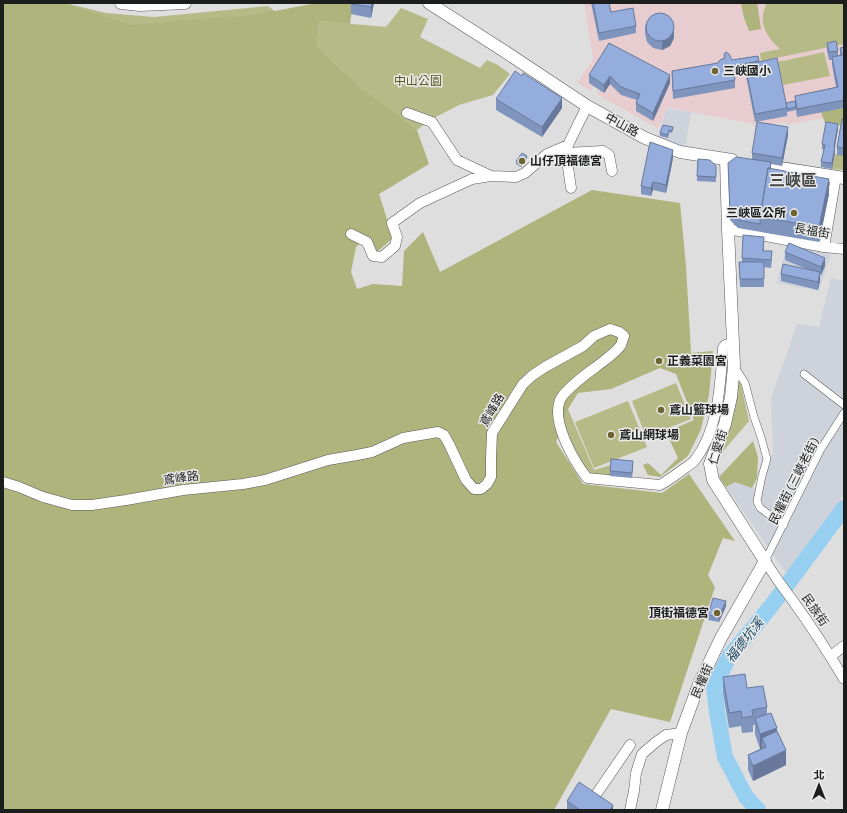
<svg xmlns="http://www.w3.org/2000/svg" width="847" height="813" font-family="Commissioner,'Noto Sans TC',sans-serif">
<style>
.built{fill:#ced2da}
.education{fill:#e7cdcf}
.green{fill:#b5ba86}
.forest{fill:#aeb47c}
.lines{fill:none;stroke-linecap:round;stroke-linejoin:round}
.river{stroke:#97cff1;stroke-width:16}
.pedestrian-casing{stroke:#59595a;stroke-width:8}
.minor-casing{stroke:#59595a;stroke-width:11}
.tertiary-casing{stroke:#59595a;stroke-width:13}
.pedestrian{stroke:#fff;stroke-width:7}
.minor{stroke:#fff;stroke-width:10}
.tertiary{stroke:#fff;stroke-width:12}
.wall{fill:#7f95be}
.shaded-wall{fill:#68799b}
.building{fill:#94addd;stroke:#68799b}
.poi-dot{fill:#6d6532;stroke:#ebebec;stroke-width:1.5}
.labels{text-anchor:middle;stroke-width:3;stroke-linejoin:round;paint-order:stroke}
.poi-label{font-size:12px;font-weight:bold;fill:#1c1d1d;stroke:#ebebec;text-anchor:start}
.park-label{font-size:12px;fill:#565a1b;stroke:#ebebec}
.street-label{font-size:12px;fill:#1c1d1d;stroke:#ebebec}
.water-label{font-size:13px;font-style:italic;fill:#1b4860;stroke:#ebebec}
.district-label{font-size:16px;font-weight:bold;fill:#464747;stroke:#ebebec}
</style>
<rect width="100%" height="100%" fill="#dededf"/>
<!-- built -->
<path class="built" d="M667 108 691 112 685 148 657 138Z
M788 242 832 250 819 291 777 283Z
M831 278 844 281V494L788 576 726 487 735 482 760 491 773 452 771 398 797 324 819 327Z"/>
<!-- education -->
<path class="education" d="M584 3H844V114L786 125V122L754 127 753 124 691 112 667 107 659 129 596 94 599 89 594 86 591 91 577 83 593 59Z"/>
<!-- green -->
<path class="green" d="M65 3 106 13 154 17 268 6 300 31 345 83 371 96 361 88 317 46 319 21 386 27 401 8 428 19 420 37 480 68 487 60 498 65 510 74 493 95 459 105 430 120 417 130 406 122Z
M767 3H844V44L761 61 760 53 780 49C766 37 757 21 767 3Z
M824 52 830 76 783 85 778 62Z
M835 154 844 156V170L832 169Z
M738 378 740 380 749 421 719 456Z
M676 383 691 419 646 437 632 401Z
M628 401 647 447 594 468 575 422Z
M568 409 594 470 611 465 610 476 590 474 574 452 564 425Z"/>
<!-- forest -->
<path class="forest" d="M3 3H65L131 25 254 15 317 3H353L350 24 319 21 317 46 361 88 417 130 429 164 379 194 393 238 377 252 368 236 356 247 351 272 357 289 373 284 402 286 404 251 423 232 440 272 592 190 680 203 686 266 691 353 713 351 709 395 701 429 688 456 660 477 648 475 643 465 648 463 661 475 678 458 666 432 694 420 676 374 660 368 611 389 578 393 568 409 564 425 556 442 583 484 662 493 689 474 735 541 723 538 708 575 715 587 670 722 611 709 554 810H3Z
M741 3H757L761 29 749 31 744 18Z
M844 108V125L826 126 821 112Z
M753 441 758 457 757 478 752 488 735 482 726 487 719 477Z"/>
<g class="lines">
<!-- river -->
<path class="river" d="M758 810 746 797 725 757 717 712 714 687 729 657 772 605 844 508"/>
<defs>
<path id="pedestrian" d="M734 366 745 383 754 417 761 437 767 459 762 476 757 501 760 508 784 525
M804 374 844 405
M765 561 821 449 844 413"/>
<path id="minor" d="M407 113 432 122 457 160 491 176
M556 150 561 153H566L603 151 609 155 612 171
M566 153 571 188
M728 229 824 247 844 249
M351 234 367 242 373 256 382 257 395 246 397 237 392 223 420 203 472 179 491 176 516 177 525 173 547 154 568 145 587 106
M824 247 836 176
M3 482 19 487 43 497 72 505H92L126 500 183 490 243 484 265 480 328 460 357 455 372 452 403 438 438 432 444 435 449 444 466 480 474 489H481L487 484 491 477V458L492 433 523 384 533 375 545 367 583 346 594 336 610 329 619 332 624 336C623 339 622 342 621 345 616 353 603 361 596 367 587 373 564 391 560 400 551 422 574 461 587 478L660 485C669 480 677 474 685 468 689 465 693 463 695 460 719 429 720 385 723 348L725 345 733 343
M765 561C774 575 783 588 793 601 811 626 828 652 844 679
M831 656 844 646
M604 810 591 802 630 745
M630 810 634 791 636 773 642 754 656 742 666 735 681 733"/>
<path id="tertiary" d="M121 3 140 5 185 3
M429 3 504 51 587 106 645 138 680 152 732 160
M756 164 844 178
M662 810 681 733 699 684 721 638 765 561 713 480 710 464 725 424 731 397 734 366 728 229 726 159"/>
</defs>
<!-- pedestrian casing -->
<use href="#pedestrian" class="pedestrian-casing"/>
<!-- minor casing -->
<use href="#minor" class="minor-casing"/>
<!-- tertiary casing -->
<use href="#tertiary" class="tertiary-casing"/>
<!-- pedestrian -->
<use href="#pedestrian" class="pedestrian"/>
<!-- minor -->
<use href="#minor" class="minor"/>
<!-- tertiary -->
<use href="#tertiary" class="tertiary"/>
</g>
<!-- wall -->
<path class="wall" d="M351 3H374L371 18 351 14Z
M591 3H609L611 12 636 26V33L599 41Z
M645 25 674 38 670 46 662 50 653 48 647 42 645 33Z
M609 43 670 83 653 121 636 111V103L637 100 621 95 610 84 604 93 589 83V75Z
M827 43 838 51V56L840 55V48L844 47V108L797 117 796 110 787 112V116L755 122 745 71 734 73 735 80V88L673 99 672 71 718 63 724 58V54L732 60 758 56 759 62 786 103 795 101V96L836 87 832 65V60H829L827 51Z
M522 76 562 108 542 137 496 110V99Z
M844 119V156L837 155V147Z
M673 127 672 133 669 132 668 138 660 136V133Z
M838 129 835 146V152L832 169 821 167V162L824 150 822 149V144Z
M788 135 782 166 771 164V169L829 194 819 242 738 228 730 220 728 171 752 159V153Z
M527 158 521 167 516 164V161Z
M673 158 666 193 653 190 651 196 641 194V186Z
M716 172V182L697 181V176Z
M764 245V251L772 259 771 268 764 267V287H740L739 262H742V258Z
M785 252 825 266 821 275H820V280L818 290 781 281V274L809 270 785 260Z
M633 466 632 478 610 476V471Z
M726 606 719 622 708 620V615Z
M723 677 747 688 767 707V714L777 731 786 765 753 781 748 770V755L762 748 760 749 755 734V725H753V732L742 733 741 726 729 728 723 693Z
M567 801 613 810H567Z"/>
<!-- shaded-wall -->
<path class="shaded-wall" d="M372 3H374L371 18V7Z
M674 30V38L670 46 662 50V42Z
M670 75V83L653 121V113Z
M610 76V84L604 93V85Z
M562 98V108L542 137V127Z
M838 124V129L834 151V146Z
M788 127V135L782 166V158Z
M835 146V152L832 169V163Z
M673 150V158L666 193V185Z
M527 156V158L521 167V164Z
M829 179V194L819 242V227Z
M653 182V190L651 196V188Z
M825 258V266L821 275V267Z
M820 272V280L818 290V282Z
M726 601V606L719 622V617Z
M777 728V743L762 738V748L760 749V734Z
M786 750V765L753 781V766Z
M613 805V810H610Z"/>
<!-- building -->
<path class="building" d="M351 3H372L371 7 351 4Z
M593 3H609L611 12 633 8 636 26 599 33Z
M646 27a14 14 0 1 1 28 0a14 14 0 1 1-28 0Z
M836 41 838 51 829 52 827 43Z
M609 43 670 75 653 113 636 103 640 94 621 87 610 76 604 85 589 75Z
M844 47V100L797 109 795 96 838 87 832 57 842 55 840 48Z
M726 52 729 54 732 60 758 56 759 61 733 66 735 80 673 91 672 71 718 63 720 60 725 58 724 54Z
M777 58 787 108 755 114 745 65Z
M515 71 522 76 523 73 562 98 542 127 496 99Z
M795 101 796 107 787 109 786 103Z
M842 119H844V148L837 147Z
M757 122 788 127 782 158 752 153Z
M826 122 838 124 834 146H835L832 163 821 162 825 145 822 144Z
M663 125 673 127 672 131 669 130 668 135 660 133Z
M650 142 673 150 666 185 653 182 651 188 641 186Z
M522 153 527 156 521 164 516 161Z
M736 157 771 162 770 169 768 168 760 217V224L738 220 730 212 728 163Z
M698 159 710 160 716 166V177L697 176Z
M768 168 829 179 819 227 760 217Z
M743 235 764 237 763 251H772L771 260 742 258Z
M789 243 825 258 821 267 785 252Z
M739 262H764V279H740Z
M783 264 820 272 818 282 781 274Z
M611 459 633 461 632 473 610 471Z
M713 598 726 601 719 617 708 615Z
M745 674 747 688 763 686 767 707 752 710 753 716 742 718 741 711 729 713 723 677Z
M771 713 777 728 760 734 755 718Z
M777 731 786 750 753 766 748 755 766 747 762 738Z
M579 782 613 805 610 810H580L567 801Z"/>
<!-- markers -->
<g class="poi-dot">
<circle cx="715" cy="71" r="4"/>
<circle cx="522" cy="161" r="4"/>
<circle cx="794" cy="213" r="4"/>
<circle cx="659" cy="361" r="4"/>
<circle cx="661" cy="410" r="4"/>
<circle cx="611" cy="435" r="4"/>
<circle cx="717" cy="613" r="4"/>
</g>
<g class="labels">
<!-- poi labels -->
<g class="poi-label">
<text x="723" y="75">三峽國小</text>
<text x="530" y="165">山仔頂福德宮</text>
<text x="786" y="217" text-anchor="end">三峽區公所</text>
<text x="667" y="365">正義菜園宮</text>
<text x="669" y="414">鳶山籃球場</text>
<text x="619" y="439">鳶山網球場</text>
<text x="709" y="617" text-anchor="end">頂街福德宮</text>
</g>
<!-- park labels -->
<g class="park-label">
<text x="418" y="85">中山公園</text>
</g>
<!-- street labels -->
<g class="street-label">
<text transform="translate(622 125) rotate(28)" y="4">中山路</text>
<text transform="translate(812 231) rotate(10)" y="4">長福街</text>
<text transform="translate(492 410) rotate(-60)" y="4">鳶峰路</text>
<text transform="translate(718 447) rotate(-73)" y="4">仁愛街</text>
<text transform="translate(181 478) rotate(-8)" y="4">鳶峰路</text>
<text transform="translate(794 481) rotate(-63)" y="4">民權街 (三峽老街)</text>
<text transform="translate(815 610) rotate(55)" y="4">民族街</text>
<text transform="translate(702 681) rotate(-67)" y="4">民權街</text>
</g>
<!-- water labels -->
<g class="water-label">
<text transform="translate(744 640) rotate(-52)" y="5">福德坑溪</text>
</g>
<!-- district labels -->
<g class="district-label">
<text x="793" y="186">三峽區</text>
</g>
</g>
<!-- border -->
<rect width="847" height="813" fill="none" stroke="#1c1d1d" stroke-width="8"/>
<!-- north arrow -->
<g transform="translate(819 785)" stroke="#ebebec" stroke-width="3" paint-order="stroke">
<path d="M0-3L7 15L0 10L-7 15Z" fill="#1c1d1d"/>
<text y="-6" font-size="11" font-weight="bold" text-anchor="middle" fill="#1c1d1d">北</text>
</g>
</svg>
